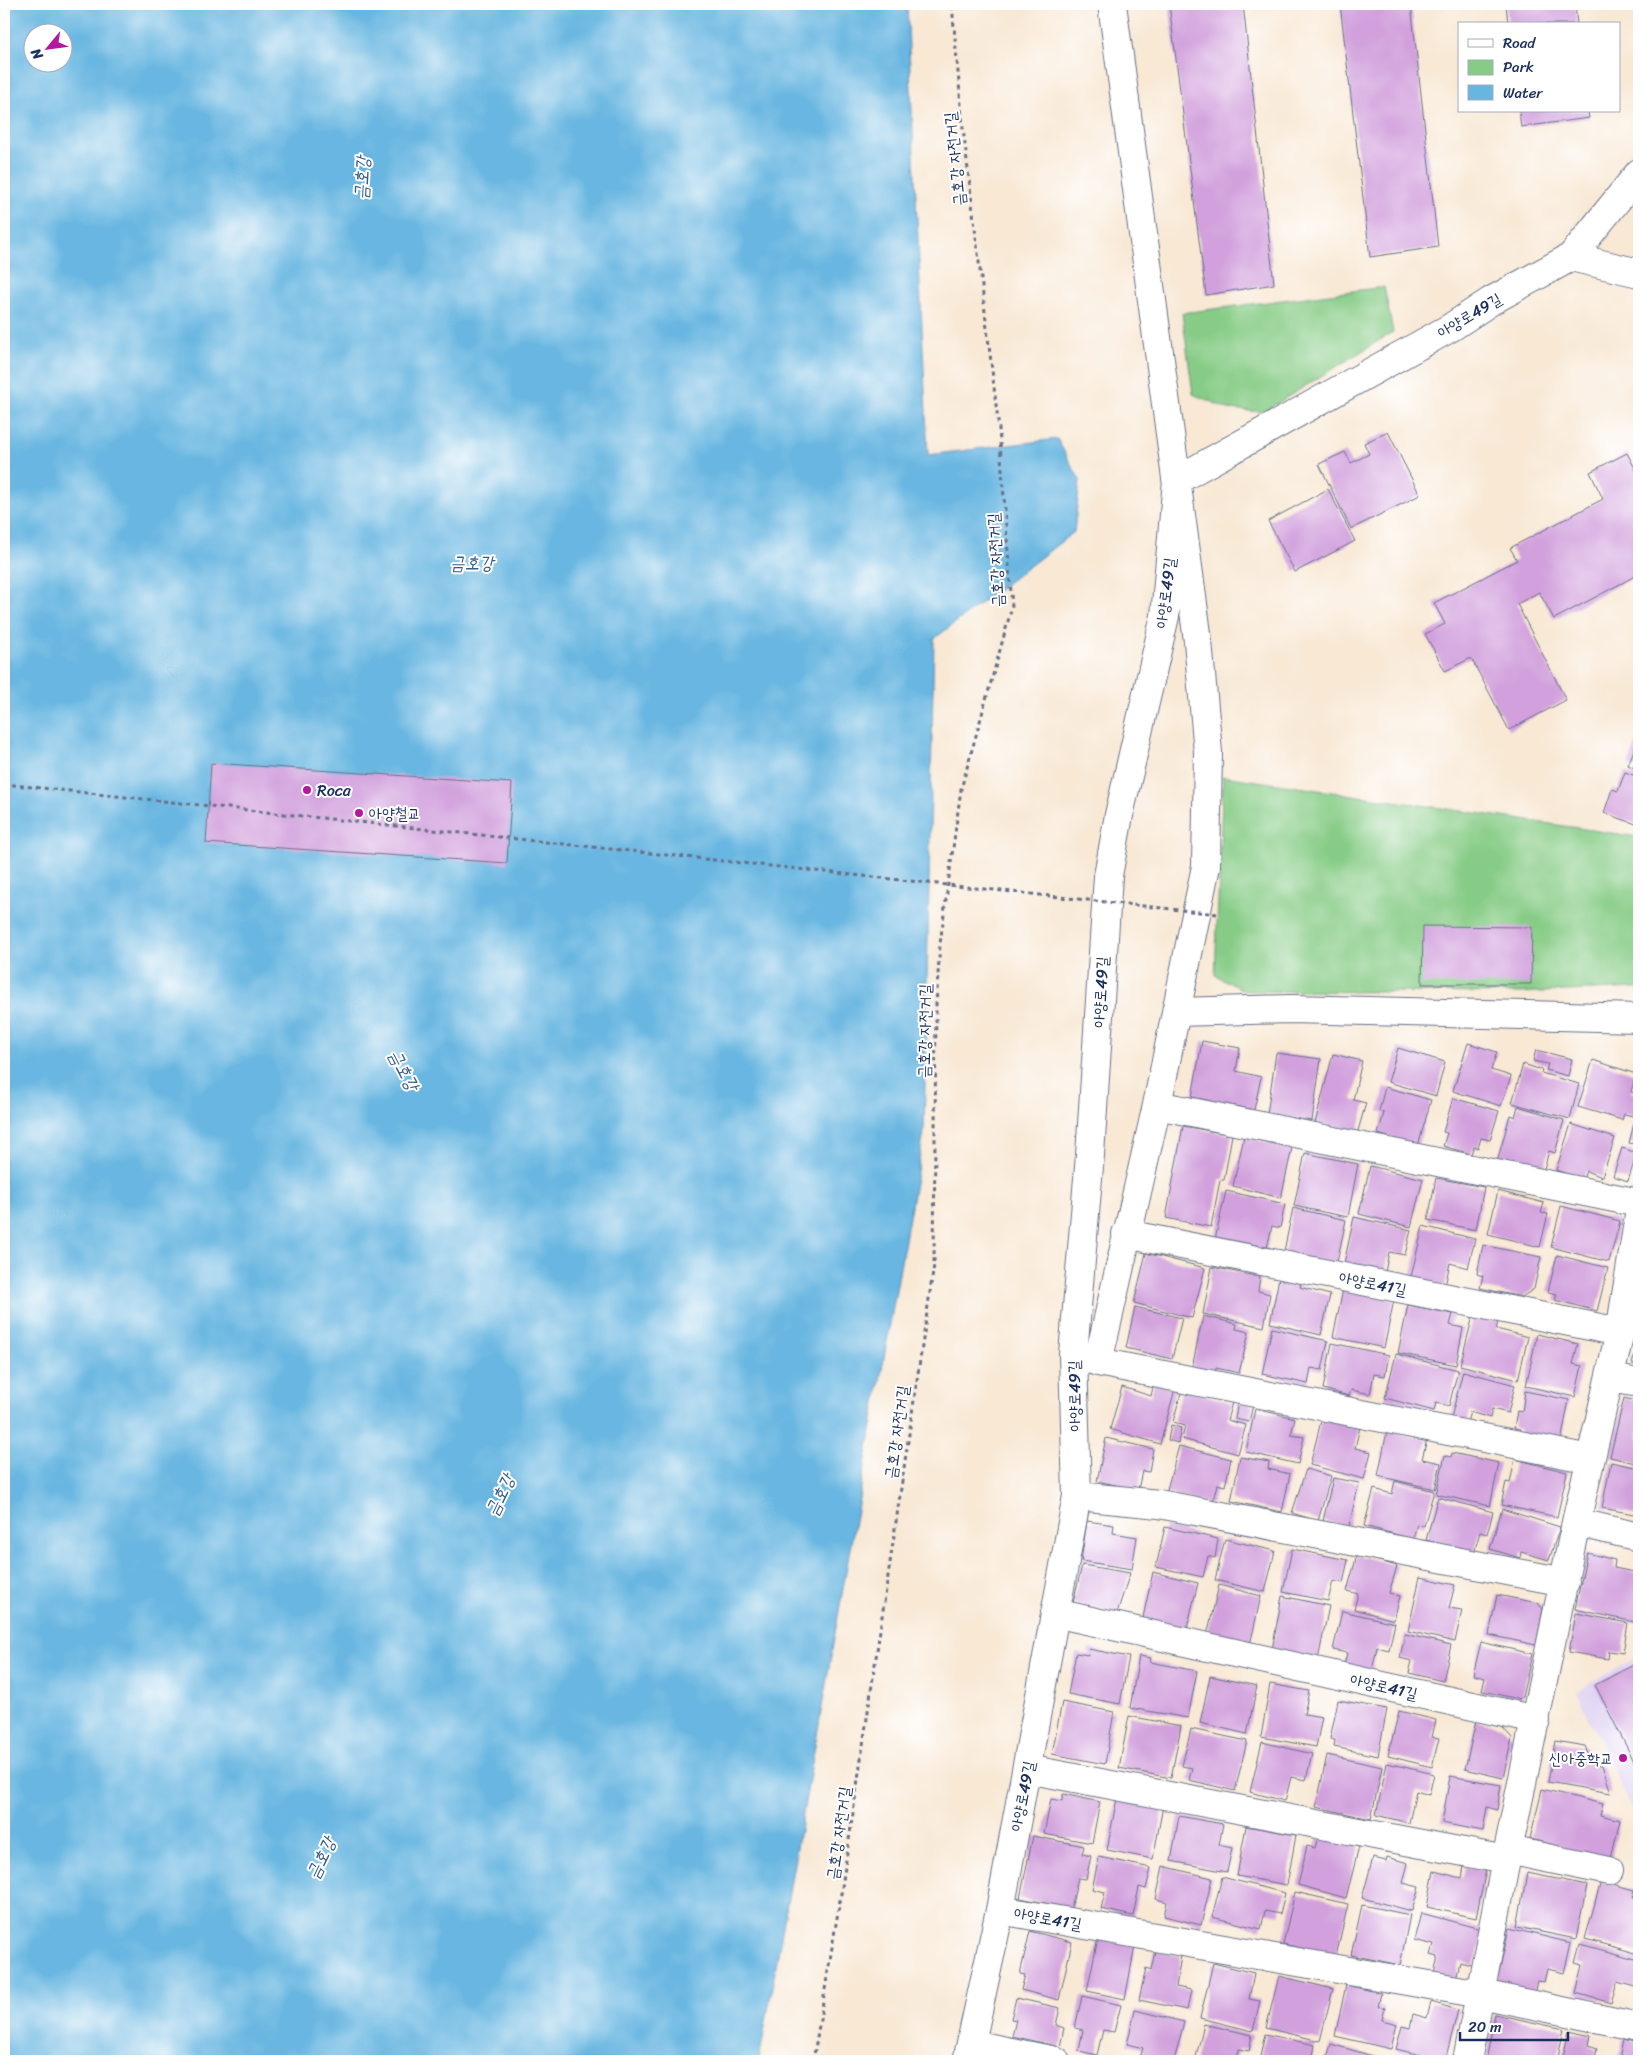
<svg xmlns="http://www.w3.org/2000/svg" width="1643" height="2065" font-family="Sriracha,'Poor Story',sans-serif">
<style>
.built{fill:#e1d4f3}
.green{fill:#87cc86;stroke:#517e72}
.water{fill:#67b6e1;stroke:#4172a0;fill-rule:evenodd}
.building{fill:#d2a1dd}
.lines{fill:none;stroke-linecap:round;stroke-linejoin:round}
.minor-casing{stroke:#687087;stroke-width:30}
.path{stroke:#687087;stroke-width:3;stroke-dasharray:4 4;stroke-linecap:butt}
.minor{stroke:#fff;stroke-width:28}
.path-bridge{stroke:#687087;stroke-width:3;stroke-dasharray:4 4;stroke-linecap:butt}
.poi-dot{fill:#b5179e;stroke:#fff;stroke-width:2}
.labels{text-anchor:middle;stroke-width:4;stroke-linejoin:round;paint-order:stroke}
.street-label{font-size:16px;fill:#1b2f5e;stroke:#fff}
.poi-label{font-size:16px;fill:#1b2f5e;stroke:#fff;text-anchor:start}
.water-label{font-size:18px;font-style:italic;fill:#365e8c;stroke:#fff}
</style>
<rect width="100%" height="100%" fill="#fff"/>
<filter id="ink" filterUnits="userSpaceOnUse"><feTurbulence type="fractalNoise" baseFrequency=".02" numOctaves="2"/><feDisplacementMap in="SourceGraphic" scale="10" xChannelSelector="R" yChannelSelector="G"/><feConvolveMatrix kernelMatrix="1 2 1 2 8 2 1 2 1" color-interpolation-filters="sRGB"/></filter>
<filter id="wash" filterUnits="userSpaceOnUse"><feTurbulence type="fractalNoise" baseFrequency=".0096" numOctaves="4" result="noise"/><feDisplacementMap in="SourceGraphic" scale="20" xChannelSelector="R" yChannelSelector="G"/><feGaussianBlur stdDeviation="1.12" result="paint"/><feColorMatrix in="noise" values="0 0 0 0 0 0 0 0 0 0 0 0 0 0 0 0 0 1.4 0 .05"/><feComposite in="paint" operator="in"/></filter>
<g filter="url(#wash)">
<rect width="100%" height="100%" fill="#f8e8d4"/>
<!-- built -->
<path class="built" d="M1639 1656V1824L1576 1692Z"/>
<!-- green -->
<path class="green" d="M1384 287 1393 332 1263 412 1228 409 1193 394 1182 313Z
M1223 776 1639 837V988L1518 993 1245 991 1215 975Z"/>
<!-- water -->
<path class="water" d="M4 4H907L928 455 1057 439 1080 480 1074 532 934 639 924 1133 759 2061H4ZM32 32H62V62H32Z"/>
<g id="blocks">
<!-- building -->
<path class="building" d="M1169 4H1243L1274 284 1206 295Z
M1340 4H1411L1438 247 1370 257Z
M1506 4H1575L1577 24H1508Z
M1519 111H1588L1589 118 1521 127Z
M1388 432 1420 495 1351 529 1319 464 1345 452 1351 463 1369 454 1364 443Z
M1627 453 1639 476V574L1554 619 1539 592 1517 604 1566 700 1509 730 1471 658 1445 671 1425 634 1445 624 1434 603 1517 560 1510 548 1603 499 1590 472Z
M1328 489 1355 541 1295 572 1268 521Z
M1636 745 1639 746V770L1628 765Z
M211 763 512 783 507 863 206 843Z
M1625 772 1639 777V825L1604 813 1612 789 1618 791Z
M1423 926 1532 927 1531 984H1422Z
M1202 1041 1240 1048 1236 1071 1261 1077 1254 1110 1192 1097Z
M1468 1043 1497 1052 1491 1070 1511 1076 1501 1106 1453 1091Z
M1398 1048 1445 1062 1436 1096 1388 1082Z
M1536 1050 1572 1059 1568 1076 1546 1070 1548 1064 1533 1061Z
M1276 1053 1321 1059 1312 1121 1267 1114Z
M1333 1054 1362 1061 1353 1100 1366 1103 1357 1134 1315 1123Z
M1593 1060 1636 1074 1631 1092 1639 1095V1097L1633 1116 1624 1114 1622 1120 1578 1107Z
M1523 1064 1542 1070 1541 1073 1579 1084 1570 1119 1512 1103Z
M1385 1087 1431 1100 1418 1146 1378 1134 1384 1113 1379 1111Z
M1453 1098 1499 1111 1490 1140 1481 1138 1478 1148 1474 1146 1471 1154 1443 1146 1447 1133 1443 1132Z
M1518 1106 1564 1120 1555 1153 1549 1151 1542 1176 1497 1162 1510 1115 1515 1117Z
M1571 1124 1615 1138 1602 1177 1586 1171 1583 1179 1556 1170Z
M1634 1124 1639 1125V1145L1629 1143Z
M1183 1126 1232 1135 1224 1180H1220L1211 1227 1166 1218Z
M1244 1137 1292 1148 1281 1198 1233 1186Z
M1622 1148 1637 1153 1628 1181 1613 1176Z
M1305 1153 1358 1164 1348 1217 1294 1206Z
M1370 1166 1423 1179 1411 1227 1359 1214Z
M1436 1178 1484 1187 1476 1230 1428 1220Z
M1226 1191 1285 1204 1280 1228 1272 1226 1265 1256 1214 1244Z
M1498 1191 1544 1203 1541 1213 1548 1214 1540 1247 1488 1234Z
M1561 1206 1620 1221 1609 1262 1551 1247Z
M1293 1208 1346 1220 1336 1267 1283 1256Z
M1354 1217 1411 1230 1405 1255 1389 1252 1385 1272 1370 1268 1369 1273 1343 1268Z
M1423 1226 1475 1239 1468 1268 1450 1263 1445 1286 1411 1277Z
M1483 1245 1541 1257 1534 1289 1522 1297 1480 1288 1483 1276 1477 1274Z
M1146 1253 1205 1268 1192 1318 1134 1303Z
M1557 1255 1608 1268 1597 1311 1555 1300 1557 1294 1548 1292Z
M1212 1267 1260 1277 1258 1291 1270 1294 1264 1327 1203 1314Z
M1279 1278 1301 1282 1300 1287 1330 1295 1321 1335 1270 1323Z
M1343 1289 1394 1300 1384 1348 1333 1337Z
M1408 1305 1453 1314 1450 1325 1463 1328 1456 1365 1398 1353Z
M1135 1307 1182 1318 1172 1359 1126 1348Z
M1203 1316 1237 1324 1236 1329 1249 1332 1239 1373 1216 1368 1215 1374 1192 1368Z
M1473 1316 1498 1322 1496 1329 1528 1337 1518 1380 1460 1365Z
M1272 1328 1328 1341 1322 1370 1311 1368 1308 1384 1262 1374Z
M1537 1334 1578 1344 1573 1364 1582 1366 1575 1397 1526 1386Z
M1639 1339V1365L1632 1364Z
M1332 1343 1389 1355 1385 1376 1374 1374 1370 1394 1351 1390 1349 1396 1323 1389Z
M1396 1354 1458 1370 1449 1406 1436 1403 1434 1411 1385 1398Z
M1463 1371 1515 1385 1508 1413 1492 1409 1490 1418 1470 1412 1467 1422 1451 1418Z
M1154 1383 1175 1389 1160 1444 1110 1429 1122 1387 1151 1396Z
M1182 1389 1232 1403 1227 1420 1246 1425 1238 1454 1182 1439 1185 1426 1173 1422Z
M1525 1391 1569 1400 1561 1442 1519 1434 1520 1429 1514 1428 1517 1411 1522 1412Z
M1624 1398 1639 1402V1464L1610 1457Z
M1238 1402 1253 1405 1249 1422 1235 1419Z
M1255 1409 1295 1418 1291 1435 1304 1437 1298 1464 1246 1452Z
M1322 1417 1360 1427 1355 1448 1371 1452 1364 1479 1310 1465Z
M1171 1425 1181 1428 1178 1443 1168 1440Z
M1387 1431 1427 1439 1422 1459 1441 1463 1435 1489 1378 1476Z
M1106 1438 1153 1449 1149 1472 1142 1471 1138 1490 1097 1481Z
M1179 1446 1231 1459 1225 1486 1217 1484 1212 1505 1166 1493Z
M1452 1453 1499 1463 1490 1506 1436 1494 1445 1455 1451 1457Z
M1240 1457 1269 1462 1268 1469 1290 1474 1282 1512 1231 1501Z
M1515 1459 1567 1472 1557 1517 1501 1505 1506 1482 1510 1483Z
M1611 1462 1639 1468V1515L1602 1508Z
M1306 1469 1331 1476 1318 1521 1292 1513Z
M1333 1478 1359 1483 1349 1526 1323 1521Z
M1395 1481 1434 1491 1424 1526 1417 1524 1413 1539 1364 1526 1374 1489 1392 1494Z
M1438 1497 1493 1512 1487 1534 1480 1532 1474 1553 1426 1540Z
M1502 1509 1560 1527 1549 1560 1521 1552 1520 1558 1490 1549Z
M1087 1521 1114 1525 1113 1533 1137 1537 1132 1569 1081 1561Z
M1165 1527 1218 1539 1215 1558 1208 1556 1203 1577 1156 1567Z
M1225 1539 1275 1551 1265 1592 1215 1580Z
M1292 1549 1348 1560 1343 1583 1333 1581 1328 1601 1283 1592Z
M1587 1553 1615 1560 1614 1568 1639 1573V1623L1575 1609Z
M1357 1555 1397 1566 1389 1593 1400 1596 1394 1620 1354 1609 1358 1594 1347 1591Z
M1082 1565 1130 1573 1117 1613 1073 1603Z
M1153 1572 1198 1583 1186 1632 1142 1622Z
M1420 1577 1455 1585 1449 1608 1462 1610 1455 1642 1408 1631Z
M1219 1585 1261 1596 1250 1645 1207 1635Z
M1497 1595 1538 1603 1543 1609 1536 1645 1489 1635Z
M1282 1596 1329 1606 1318 1660 1272 1650Z
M1342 1611 1395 1623 1389 1650 1377 1647 1372 1671 1344 1665 1347 1653 1333 1650Z
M1576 1613 1628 1623 1623 1653 1609 1651 1608 1659 1569 1652Z
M1405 1634 1451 1645 1443 1681 1409 1673 1412 1661 1400 1658Z
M1481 1642 1532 1654 1522 1697 1519 1699 1482 1691 1485 1678 1473 1675Z
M1089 1649 1129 1657 1120 1704 1068 1694 1076 1653 1088 1655Z
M1139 1656 1151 1658 1150 1662 1197 1671 1188 1718 1130 1708Z
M1639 1662V1771L1595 1685Z
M1210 1676 1257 1686 1247 1734 1200 1723Z
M1270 1684 1309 1691 1304 1714 1322 1717 1316 1747 1261 1737Z
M1338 1700 1387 1709 1378 1756 1334 1747 1335 1740 1330 1739Z
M1062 1702 1114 1712 1105 1764 1052 1754Z
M1399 1711 1436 1720 1432 1737 1439 1738 1432 1767 1388 1756Z
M1129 1716 1181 1726 1171 1778 1119 1768Z
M1476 1721 1501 1726 1512 1738 1503 1778 1465 1769Z
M1191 1729 1247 1741 1235 1791 1189 1780 1192 1768 1182 1766Z
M1555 1741 1585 1746 1594 1766 1602 1765 1611 1793 1548 1782Z
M1262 1742 1312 1754 1306 1780 1291 1777 1285 1801 1250 1792Z
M1327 1755 1382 1767 1371 1819 1316 1807Z
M1387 1763 1434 1774 1429 1795 1416 1791 1409 1823 1376 1815Z
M1450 1776 1501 1785 1497 1810 1487 1807 1483 1831 1442 1823Z
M1542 1789 1603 1804 1600 1815 1620 1820 1611 1859 1530 1839Z
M1063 1794 1100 1802 1092 1843 1044 1834 1051 1799 1062 1801Z
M1117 1798 1163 1806 1153 1859 1107 1850Z
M1179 1816 1223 1824 1219 1845 1232 1848 1227 1872 1171 1861Z
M1246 1826 1296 1835 1287 1885 1237 1876Z
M1033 1836 1084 1846 1082 1854 1091 1856 1086 1879 1078 1878 1071 1908 1020 1898Z
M1318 1837 1359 1847 1346 1898 1298 1885 1307 1846 1315 1848Z
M1099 1857 1151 1868 1146 1889 1139 1887 1133 1916 1101 1909 1105 1892 1092 1889Z
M1387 1857 1408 1863 1403 1883 1419 1887 1412 1911 1362 1898 1373 1858 1386 1861Z
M1163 1866 1212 1878 1201 1925 1164 1916 1167 1902 1156 1899Z
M1464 1866 1486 1870 1476 1918 1427 1907 1434 1871 1462 1878Z
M1527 1873 1587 1885 1576 1939 1517 1927Z
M1222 1877 1285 1893 1280 1914 1265 1911 1261 1929 1212 1917Z
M1601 1881 1634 1890 1632 1897 1639 1899V1954L1585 1939Z
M1295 1892 1348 1904 1336 1956 1283 1944Z
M1362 1905 1410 1915 1400 1965 1351 1955Z
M1421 1913 1484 1930 1474 1966 1460 1962 1456 1979 1434 1973 1438 1957 1431 1955 1434 1945 1414 1940Z
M1509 1928 1571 1943 1564 1973 1547 1969 1544 1982 1537 1981 1533 1999 1495 1990Z
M1030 1931 1072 1942 1059 2000 1021 1990 1025 1975 1020 1974Z
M1098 1938 1135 1946 1125 1999 1087 1991Z
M1580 1944 1639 1960V1970L1635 1987 1617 1982 1611 2003 1576 1993 1583 1965 1575 1963Z
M1155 1951 1181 1956 1176 1987 1191 1990 1187 2010 1139 2000 1146 1968 1151 1970Z
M1213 1963 1254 1973 1249 1999 1260 2001 1253 2031 1200 2018Z
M1279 1976 1333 1989 1320 2041 1266 2028Z
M1346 1985 1381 1993 1378 2006 1385 2008 1382 2020 1397 2024 1391 2049 1335 2036Z
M1082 1996 1121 2005 1114 2032 1103 2030 1097 2055 1079 2051 1083 2030 1075 2028Z
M1016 1998 1060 2008 1056 2025 1064 2028 1060 2047 1012 2036 1016 2020 1011 2019Z
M1431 2002 1458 2010 1445 2061 1396 2049 1402 2026 1410 2028 1413 2014 1427 2018Z
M1135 2010 1184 2022 1174 2061H1139L1143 2048 1127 2044Z
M1495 2014 1564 2029 1557 2061H1486Z
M1204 2024 1252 2035 1249 2051 1239 2049 1236 2061H1195Z
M1569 2031 1591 2036 1589 2046 1597 2049 1595 2059 1602 2061H1562Z
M1265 2034 1315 2045 1312 2061H1259Z
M1623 2039 1639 2043V2061H1619Z
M1331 2044 1376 2057 1375 2061H1326Z"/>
</g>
</g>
<g filter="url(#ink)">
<use href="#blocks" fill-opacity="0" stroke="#687087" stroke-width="1"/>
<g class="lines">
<defs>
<path id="minor" d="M1571 257 1639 273
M1177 480 1450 328 1491 301 1571 257 1639 173
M1176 1012 1291 1009 1639 1018
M1157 1105 1639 1203
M1126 1234 1620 1332
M1073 1354 1098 1362 1157 1105 1206 866 1208 752 1198 641 1112 4
M1098 1362 1590 1459
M1610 1378 1639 1383
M1077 1496 1159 1504 1565 1582
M1576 1522 1639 1537
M1055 1613 1536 1720
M1027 1769 1506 1860
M1508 1850 1609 1871
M1000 1910 1481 1994 1639 2027
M971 2044 1056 2061
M967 2061 1000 1910 1077 1496 1073 1354 1090 1155 1108 876 1119 815 1165 616 1177 480
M1467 2061 1506 1860 1576 1522 1620 1332 1639 1216"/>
</defs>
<!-- minor casing -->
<use href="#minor" class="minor-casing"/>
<!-- path -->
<path class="path" d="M813 2061 841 1894 934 1265 936 1005 940 944 961 789 1012 607 999 429 963 128 952 4"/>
<!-- minor -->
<use href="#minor" class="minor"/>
<!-- path-bridge -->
<path class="path-bridge" d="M4 784 1218 914"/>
</g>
</g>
<!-- markers -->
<g class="poi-dot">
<circle cx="307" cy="790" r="5"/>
<circle cx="359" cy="813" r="5"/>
<circle cx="1623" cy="1758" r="5"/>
</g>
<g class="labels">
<!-- street labels -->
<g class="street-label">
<text transform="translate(954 159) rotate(-96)" y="6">금호강 자전거길</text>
<text transform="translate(1469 315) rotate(-31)" y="6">아양로49길</text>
<text transform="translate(995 560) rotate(-93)" y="6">금호강 자전거길</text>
<text transform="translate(1165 593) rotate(-83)" y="6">아양로49길</text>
<text transform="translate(1100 992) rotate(-87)" y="6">아양로49길</text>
<text transform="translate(924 1031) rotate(-89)" y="6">금호강 자전거길</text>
<text transform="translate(1373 1283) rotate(11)" y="6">아양로41길</text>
<text transform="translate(1074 1396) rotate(-91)" y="6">아양로49길</text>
<text transform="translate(896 1432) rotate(-82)" y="6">금호강 자전거길</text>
<text transform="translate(1384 1686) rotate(13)" y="6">아양로41길</text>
<text transform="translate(1022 1796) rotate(-79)" y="6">아양로49길</text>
<text transform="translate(838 1833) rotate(-82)" y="6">금호강 자전거길</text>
<text transform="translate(1048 1918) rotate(10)" y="6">아양로41길</text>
</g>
<!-- poi labels -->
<g class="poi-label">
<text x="317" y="796">Roca</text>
<text x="369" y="819">아양철교</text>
<text x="1613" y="1764" text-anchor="end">신아중학교</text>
</g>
<!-- water labels -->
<g class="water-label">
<text transform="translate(362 178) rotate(-87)" y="6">금호강</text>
<text x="472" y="569">금호강</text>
<text transform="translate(404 1070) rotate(62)" y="6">금호강</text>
<text transform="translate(500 1495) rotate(-64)" y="6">금호강</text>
<text transform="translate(321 1858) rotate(-64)" y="6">금호강</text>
</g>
</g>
<!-- margin -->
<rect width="1643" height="2065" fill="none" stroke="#fff" stroke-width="20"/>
<!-- legend -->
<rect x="1458" y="22" width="162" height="90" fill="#ffffff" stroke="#a4acbf"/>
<rect x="1468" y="39" width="25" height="8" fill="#ffffff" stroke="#a4acbf"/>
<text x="1503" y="48" font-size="15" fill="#1b2f5e">Road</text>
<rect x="1468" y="60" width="25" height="15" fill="#87cc86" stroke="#a4acbf"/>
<text x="1503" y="72" font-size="15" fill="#1b2f5e">Park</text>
<rect x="1468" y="85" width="25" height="15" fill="#67b6e1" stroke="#a4acbf"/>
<text x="1503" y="98" font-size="15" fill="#1b2f5e">Water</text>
<!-- north arrow -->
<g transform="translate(48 48) rotate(241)"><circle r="24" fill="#ffffff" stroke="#a4acbf"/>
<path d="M0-4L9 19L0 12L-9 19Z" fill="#b5179e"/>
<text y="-8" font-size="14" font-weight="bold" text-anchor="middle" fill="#1b2f5e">N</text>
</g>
<!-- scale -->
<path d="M1460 2032v8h108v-8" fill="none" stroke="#1b2f5e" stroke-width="2.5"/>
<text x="1468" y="2032" font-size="15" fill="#1b2f5e" stroke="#ffffff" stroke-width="4" paint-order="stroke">20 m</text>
</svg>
